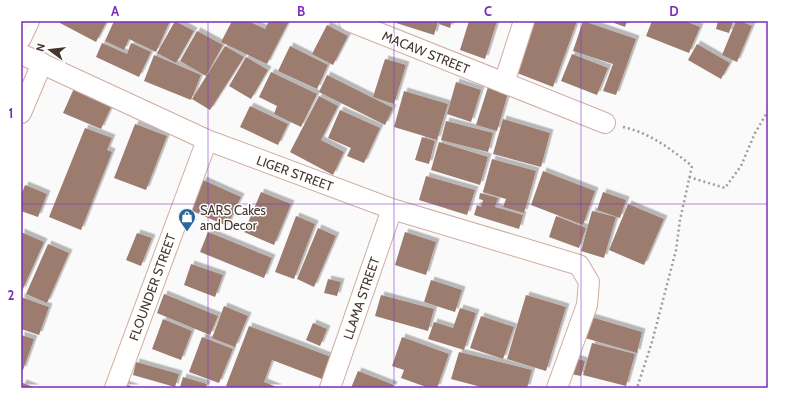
<svg xmlns="http://www.w3.org/2000/svg" width="789" height="409" font-family="Cabin,sans-serif">
<style>
.building{fill:#9d7b6f;filter:url(#shadow)}
.lines{fill:none;stroke-linecap:round;stroke-linejoin:round}
.minor-casing{stroke:#d1ac9f;stroke-width:22}
.path{stroke:#a29b98;stroke-width:2.5;stroke-dasharray:2 3;stroke-linecap:butt}
.minor{stroke:#fff;stroke-width:20}
.grid{fill:none;stroke:#7b2cbf;stroke-width:1;stroke-opacity:0.55}
.labels{text-anchor:middle;stroke-width:3;stroke-linejoin:round;paint-order:stroke}
.street-label{font-size:13px;fill:#453631;stroke:#fff}
.poi-label{font-size:13px;fill:#453631;stroke:#fff;text-anchor:start}
.neatline{fill:none;stroke:#7b2cbf;stroke-width:1.5}
.grid-label{font-size:13px;text-anchor:middle;font-weight:bold;fill:#7b2cbf}
</style>
<defs>
<filter id="shadow"><feDropShadow dx="3.5" dy="-3.5" stdDeviation="0" flood-color="#0004"/></filter>
</defs>
<rect width="100%" height="100%" fill="#fafafa"/>
<!-- building -->
<path class="building" d="M61 21H107L96 42 60 23Z
M114 21H170L156 52 129 39 124 50 105 41Z
M175 21 194 31 176 63 157 53Z
M232 21H248L265 29 269 21H289L267 64 221 42Z
M390 21H438L434 35Z
M440 21H452L450 28 439 24Z
M469 21H497L485 59 460 50Z
M530 21H577L553 87 512 71Z
M583 21 636 39 616 95 603 91 613 64 573 51Z
M609 21H627L625 27Z
M652 21H685L700 27 689 53 646 36Z
M718 21H733L729 33 716 29Z
M736 21H740L752 26 737 62 722 55Z
M327 25 348 36 333 65 312 54Z
M197 31 223 45 206 76 180 61Z
M102 43 127 54 131 43 151 52 139 77 96 57Z
M697 44 730 63 721 79 688 60Z
M225 46 244 57 210 110 192 99Z
M290 46 328 65 317 89 278 71Z
M572 54 608 68 597 95 561 81Z
M154 55 201 75 191 100 144 81Z
M246 57 268 70 251 99 229 86Z
M385 59 406 65 394 104 373 97Z
M271 72 317 94 301 127 274 114 277 106 259 97Z
M327 75 393 108 385 125 319 92Z
M456 82 481 90 471 122 447 114Z
M76 84 114 101 101 129 63 113Z
M488 87 508 93 497 131 476 125Z
M404 91 448 104 437 140 394 127Z
M319 96 338 106 321 140 344 152 333 175 290 152Z
M250 106 288 124 278 145 240 127Z
M340 110 380 128 364 163 347 156 351 148 328 138Z
M503 119 550 133 541 167 493 154Z
M446 121 493 133 488 152 441 140Z
M135 124 167 136 146 190 114 178Z
M85 128 112 138 107 150 112 152 81 230 49 217Z
M422 137 435 141 429 164 415 160Z
M439 142 488 157 480 185 431 170Z
M492 159 536 171 524 213 503 207 506 199 483 192Z
M543 171 595 191 583 225 531 205Z
M426 176 475 190 467 215 419 200Z
M203 180 241 197 227 226 190 210Z
M25 185 47 194 38 217 21 211V196Z
M261 192 291 204 274 245 244 232Z
M603 192 626 200 620 218 597 210Z
M480 193 498 198 495 207 523 215 519 229 474 215 477 205 481 207 483 200 479 199Z
M628 204 664 219 644 265 609 250Z
M592 211 616 217 604 258 581 251Z
M296 216 315 224 294 279 275 272Z
M556 216 586 228 579 248 549 237Z
M318 228 336 236 314 287 297 279Z
M21 232 44 242 22 291 21 290Z
M208 232 272 258 264 278 200 252Z
M405 232 436 242 426 275 395 265Z
M137 233 152 238 141 266 126 260Z
M48 244 69 253 47 303 26 294Z
M191 264 223 275 215 297 184 285Z
M328 279 341 282 337 296 324 293Z
M431 280 462 290 455 312 424 302Z
M164 294 218 316 210 335 157 313Z
M381 295 434 309 428 331 375 316Z
M526 295 566 307 546 371 507 359Z
M21 297 49 307 39 335 21 329Z
M224 306 248 316 235 347 212 338Z
M460 308 476 313 464 350 428 339 434 322 453 328Z
M481 316 514 327 503 359 470 348Z
M591 317 642 332 637 353 585 338Z
M163 319 192 331 181 360 152 349Z
M313 323 327 329 320 346 306 340Z
M249 326 331 357 322 379 272 360 264 382 279 388H232L226 386Z
M21 335 34 339 23 370 21 369Z
M202 337 233 349 219 383 189 372Z
M402 337 449 354 437 388H429L401 378 404 370 392 366Z
M592 343 635 354 626 386 583 375Z
M459 352 532 370 527 388H485L451 379Z
M575 358 585 361 581 376 571 374Z
M136 362 179 374 175 387 133 375Z
M358 371 394 385 393 388H351Z
M183 377 207 384 206 388 180 387Z
M23 383 36 388H21Z
M122 383 136 388H120Z"/>
<g class="lines">
<defs>
<path id="minor" d="M349 21 605 123
M21 38 29 21
M21 54 207 140 392 209 579 265 589 282 587 305 557 388
M504 83 524 21
M21 113 42 63
M115 388 207 140
M330 388 392 209"/>
</defs>
<!-- minor casing -->
<use href="#minor" class="minor-casing"/>
<!-- path -->
<path class="path" d="M623 127C650 133 671 149 692 166L680 220 676 250 652 342 637 388
M689 177 725 188 741 166 755 133 768 111"/>
<!-- minor -->
<use href="#minor" class="minor"/>
</g>
<!-- grid -->
<path class="grid" d="M208 21V388M394 21V388M581 21V388M21 204H768"/>
<!-- icons -->
<defs>
<symbol id="shop-pin" viewBox="-11 -11 22 30"><path d="M0 17L-7.5 6A9.5 9.5 0 1 1 7.5 6Z" fill="#2a659c" stroke="#fff"/><path d="M-5-2.5h2.3a2.7 3.5 0 0 1 5.4 0H5L5.5 6h-11ZM-1.5-2.5h3a1.5 2.3 0 0 0-3 0Z" fill="#fff"/></symbol>
</defs>
<g fill-rule="evenodd">
<use href="#shop-pin" x="177" y="207" width="20" height="27"/>
</g>
<g class="labels">
<!-- street labels -->
<g class="street-label">
<text transform="translate(426 52) rotate(22)" y="5">MACAW STREET</text>
<text transform="translate(295 173) rotate(20)" y="5">LIGER STREET</text>
<text transform="translate(152 287) rotate(-70)" y="5">FLOUNDER STREET</text>
<text transform="translate(361 298) rotate(-71)" y="5">LLAMA STREET</text>
</g>
<!-- poi labels -->
<g class="poi-label">
<text x="200" y="215">SARS Cakes<tspan x="200" dy="15">and Decor</tspan></text>
</g>
</g>
<!-- border -->
<rect width="789" height="409" fill="none" stroke="#ffffff" stroke-width="44"/>
<!-- north arrow -->
<g transform="translate(50 50) rotate(285)" stroke="#ffffff" stroke-width="3" paint-order="stroke">
<path d="M0-3L7 15L0 10L-7 15Z" fill="#453631"/>
<text y="-6" font-size="11" font-weight="bold" text-anchor="middle" fill="#453631">N</text>
</g>
<rect x="22" y="22" width="745" height="365" class="neatline"/>
<g class="grid-label">
<text x="115" y="16">A</text>
<text x="301" y="16">B</text>
<text x="488" y="16">C</text>
<text x="674" y="16">D</text>
<text x="11" y="118">1</text>
<text x="11" y="300">2</text>
</g>
</svg>
